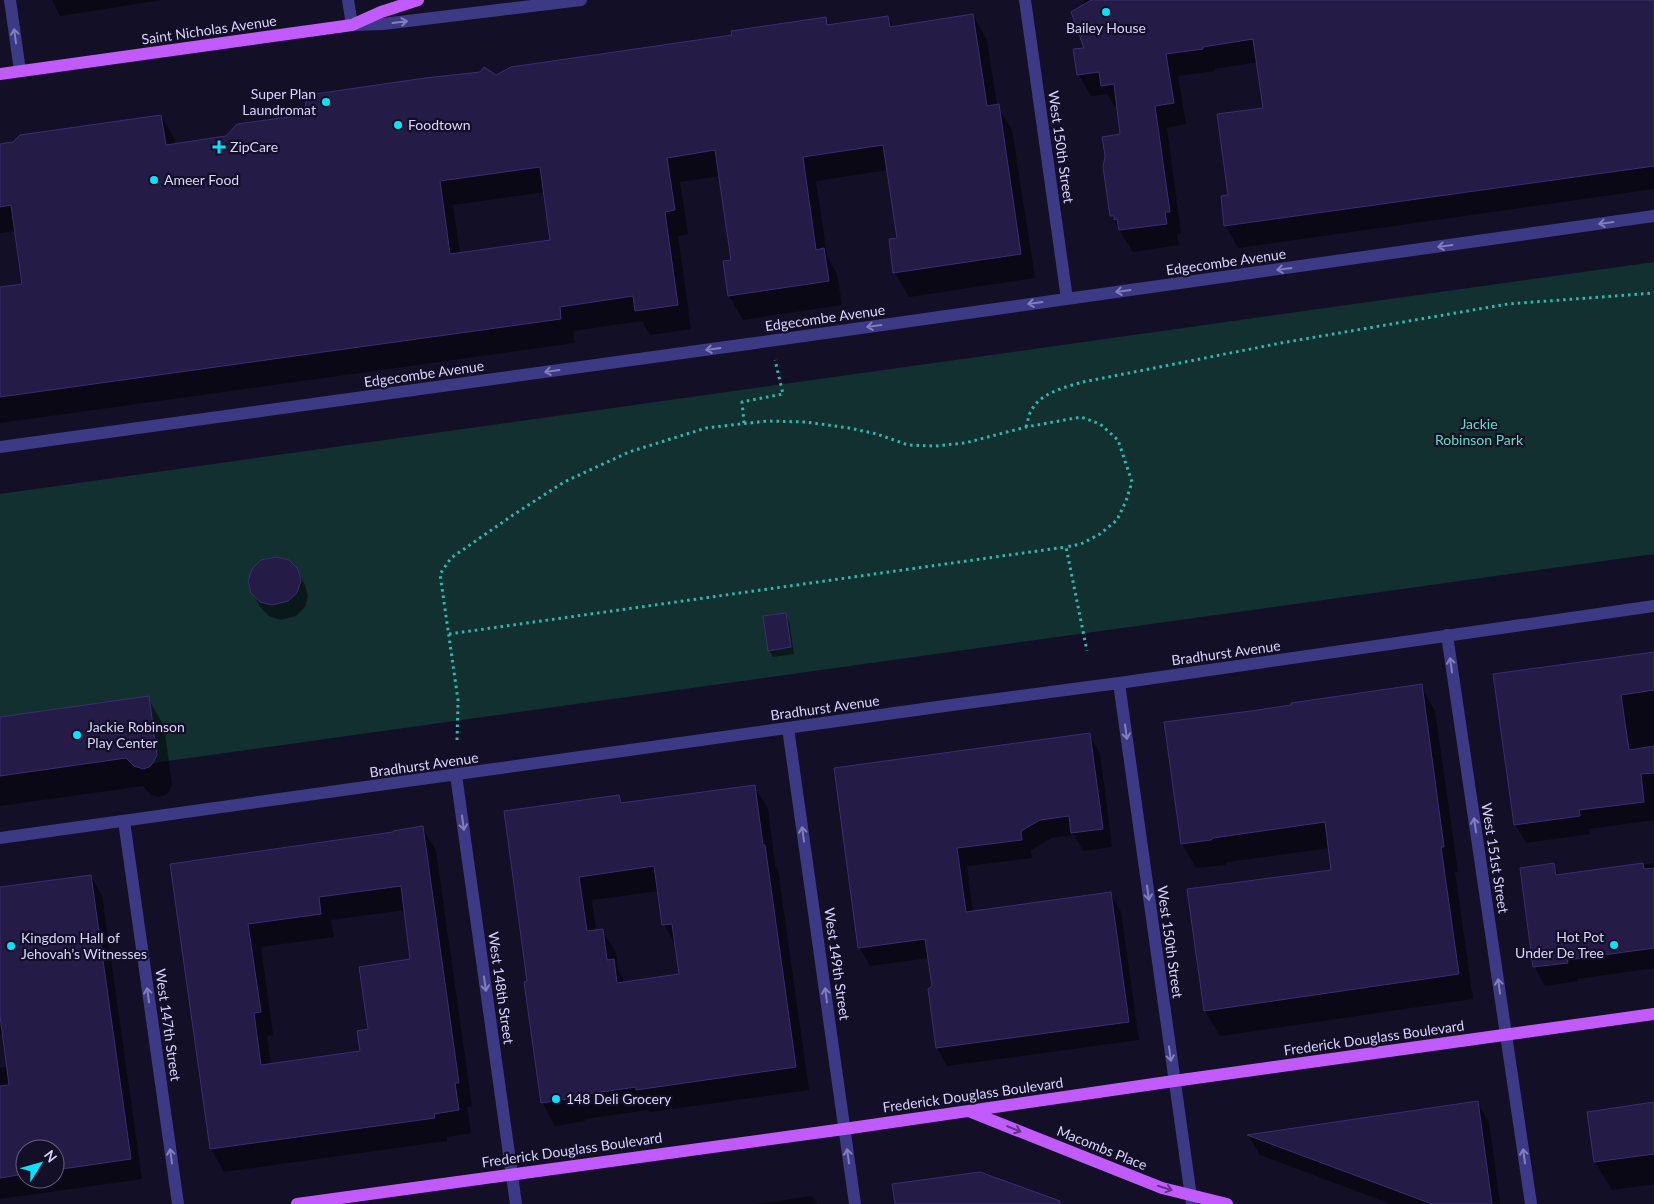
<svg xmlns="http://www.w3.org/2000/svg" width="1654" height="1204" font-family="Lato,sans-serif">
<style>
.green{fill:#12302f}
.shadow{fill:#0007;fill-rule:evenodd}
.building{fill:#241b47;stroke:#3b2d73;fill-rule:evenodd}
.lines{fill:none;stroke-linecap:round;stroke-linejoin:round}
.path{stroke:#2fb8b0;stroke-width:3;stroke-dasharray:2.5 4;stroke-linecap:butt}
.minor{stroke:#3d3a85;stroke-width:12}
.major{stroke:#c25bff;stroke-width:12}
.oneway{stroke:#837fbc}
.oneway2{stroke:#623188}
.poi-dot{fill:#00e5ff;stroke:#130f26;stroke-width:2}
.labels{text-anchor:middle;stroke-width:4.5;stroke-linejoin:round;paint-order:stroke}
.poi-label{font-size:14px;fill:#d9d4ff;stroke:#130f26;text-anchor:start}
.street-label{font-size:14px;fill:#d9d4ff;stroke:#130f26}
.park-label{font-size:14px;fill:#5fe0c0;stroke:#130f26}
</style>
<rect width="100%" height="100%" fill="#130f26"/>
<!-- green -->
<path class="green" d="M1654 262V554L153 763 143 769 133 766 127 758 0 776V494Z"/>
<!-- shadow -->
<path class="shadow" d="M52 0H162L60 16Z
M1084 0H1654V189L1238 248 1226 226 1230 196 1265 109 1258 62 1214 69 1215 71 1178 76 1186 124 1167 128 1181 234H1177L1179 245 1133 252 1111 216 1122 135 1118 107H1115L1107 94 1091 96 1078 74 1085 49Z
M973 16 987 40 997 106 1012 130 1035 278 909 297 895 273 898 239 888 170 816 181 827 256 837 274 842 305 743 320 729 296 732 261 720 176 680 182 688 234 678 236 691 329 650 335 642 321 573 331 575 343 0 423V288L24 285 16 231 0 233V145L161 116 175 140V145L226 137 304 116 496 76 734 36 825 18 830 26 888 17 894 28ZM545 192 552 242 460 254 453 205Z
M297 570 305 585 308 596 305 607 296 616 281 620 269 616 261 608 252 593Z
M785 614 789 621 794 654 773 657 769 650Z
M1654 653V820L1589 829 1590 834 1526 843 1515 824Z
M1421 686 1435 711 1458 872H1455L1473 999 1220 1036 1205 1011 1189 890 1333 872 1330 848 1227 862 1225 865 1196 868 1182 843 1251 712Z
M148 698 164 726 172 784 169 792 165 795 160 797 151 795 143 786 0 806V718Z
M1089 735 1100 753 1112 847 1083 851 1074 835 1051 838 1031 850 1032 858 967 866 973 913 1111 894 1121 912 1139 1040 947 1066 937 1047 933 986 929 958 870 966 860 948 835 769Z
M754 786 768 809 775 865 778 870 809 1090 650 1112 648 1110 585 1119V1121L555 1126 542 1102 529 983 505 812 619 796 623 804ZM659 891 664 924 676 946 680 975 626 983 618 969 616 953 602 930 596 931 592 900Z
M423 828 436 851 472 1106 467 1107 471 1133 447 1137V1141L224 1172 211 1149 171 865 394 834ZM405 910 412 960 370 1030 361 1052 271 1065 267 1036 273 1035 261 947 334 937 331 920Z
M1654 863V968L1577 979 1578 981 1545 986 1535 967 1521 869 1553 864 1560 876Z
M91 876 102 896 142 1179 0 1199V1068L8 1067 4 1034 0 1035V889ZM25 1149H55V1179H25Z
M1477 1102 1489 1122 1500 1204H1391L1260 1155 1249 1136Z
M1654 1103V1184L1612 1190 1595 1162Z
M812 1196 817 1204H756Z"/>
<!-- building -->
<path class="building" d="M1091 0H1654V166L1224 226 1221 196 1228 195 1217 114 1263 108 1253 39 1203 47V49L1166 54 1174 103 1155 106 1170 212H1165L1167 224 1119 230 1117 219 1114 220V216H1110L1103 167 1105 156 1102 137 1120 134 1114 84 1101 86 1099 72 1077 75 1073 49 1084 48 1071 12Z
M973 14 987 106 999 104 1021 254 893 273 889 239 897 238 883 145 803 157 816 250 824 248 829 281 728 296 723 261 731 260 715 150 667 158 675 210 665 212 678 305 635 311 633 296 560 307 561 319 0 397V287L22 284 11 205 0 207V144L13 142 20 135 161 115 166 145 226 136 237 124 303 115 307 98 315 94 425 78 480 72 484 67 496 75 511 67 732 35 731 31 826 17 827 25 888 16 890 27ZM540 167 550 240 450 254 440 181Z
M277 557 289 560 298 569 301 581 297 593 288 601 272 605 260 602 251 593 248 581 252 569 261 560Z
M786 613 791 647 768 651 763 616Z
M1654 652V690L1621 695 1629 750 1654 746V773L1641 774 1644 802 1579 810 1580 816 1514 825 1493 674Z
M1422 684 1444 847H1441L1459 974 1204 1011 1187 889 1331 870 1325 822 1213 838 1211 840 1181 844 1164 722 1251 711 1291 705V703Z
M149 696 157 755 153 763 149 767 143 769 134 766 126 758 0 776V717Z
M1090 733 1103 829 1071 833 1069 816 1040 820 1021 831 1022 840 957 848 966 912 1111 892 1129 1022 936 1048 928 989 932 986 925 939 858 948 834 768Z
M755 785 763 845H765L796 1067 636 1090V1087L572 1096 573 1098 541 1103 524 982 527 981 504 811 619 795 621 803ZM654 866 662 925 672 924 679 974 617 983 614 959 607 960 603 929 587 931 579 877Z
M423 826 459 1083H455L459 1110 434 1114 435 1118 210 1149 170 864 393 832V831ZM401 886 410 959 359 967 368 1029 357 1031 360 1051 261 1065 254 1013 261 1012 248 924 321 914 319 897Z
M1554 863 1556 875 1643 863 1644 869 1654 868V948L1567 960 1568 963 1533 967 1520 868Z
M91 875 131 1159 55 1170V1149H25V1174L0 1178V1086L9 1085 0 1016V887Z
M1478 1101 1492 1204H1432L1247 1135Z
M1654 1102V1154L1594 1162 1587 1112Z
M980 1172 1060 1201V1204H895L892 1184Z"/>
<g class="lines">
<!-- path -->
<path class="path" d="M744 423 742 402 783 394 775 360
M1026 427C1028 422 1028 416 1031 411 1040 393 1065 387 1083 382L1281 343 1508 304 1654 293
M449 634 1066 547
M457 740 458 700 440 574 451 558 513 515 564 482 629 452 706 428 767 421 806 422 849 428 877 434 908 445 935 446 965 443 1026 427 1081 417 1100 424 1118 440 1132 482 1126 501 1117 520 1100 534 1081 544 1066 547 1087 651"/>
<!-- minor -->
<path class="minor" d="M10 0 20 71
M348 0 352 25 383 24 581 0
M1025 0 1067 299
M0 447 748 344 1654 216
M1447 635 1531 1204
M1119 683 1192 1204
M788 728 855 1204
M456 775 516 1204
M124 821 178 1204
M0 838 959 704 1119 683 1654 606"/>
<!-- major -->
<path class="major" d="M0 74 352 25 381 12 418 0
M971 1112 1162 1188 1227 1204
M297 1204 844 1129 1174 1081 1654 1014"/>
</g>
<!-- one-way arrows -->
<defs><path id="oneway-shaft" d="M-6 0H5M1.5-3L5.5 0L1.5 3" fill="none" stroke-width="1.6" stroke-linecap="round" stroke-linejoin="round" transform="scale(1.25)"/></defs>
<g class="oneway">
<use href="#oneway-shaft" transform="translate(400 22) rotate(-7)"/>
<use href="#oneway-shaft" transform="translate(15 36) rotate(-98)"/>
<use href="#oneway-shaft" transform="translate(1606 223) rotate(172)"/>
<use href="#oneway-shaft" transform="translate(1445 246) rotate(172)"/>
<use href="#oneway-shaft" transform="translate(1284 269) rotate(172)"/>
<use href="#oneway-shaft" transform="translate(1123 291) rotate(172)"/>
<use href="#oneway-shaft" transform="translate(1035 303) rotate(172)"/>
<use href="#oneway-shaft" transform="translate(874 326) rotate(172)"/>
<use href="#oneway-shaft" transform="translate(713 349) rotate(172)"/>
<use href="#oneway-shaft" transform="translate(552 371) rotate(172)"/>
<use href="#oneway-shaft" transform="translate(1451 665) rotate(-98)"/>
<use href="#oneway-shaft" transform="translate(1126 732) rotate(82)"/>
<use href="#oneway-shaft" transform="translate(463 823) rotate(82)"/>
<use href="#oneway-shaft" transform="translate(1475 825) rotate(-99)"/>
<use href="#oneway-shaft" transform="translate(803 834) rotate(-98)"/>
<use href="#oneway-shaft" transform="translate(1148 893) rotate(82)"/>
<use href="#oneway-shaft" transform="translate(485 984) rotate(82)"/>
<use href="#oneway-shaft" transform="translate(1499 986) rotate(-98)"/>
<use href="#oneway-shaft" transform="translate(148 995) rotate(-98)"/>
<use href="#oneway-shaft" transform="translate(826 995) rotate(-98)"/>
<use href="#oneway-shaft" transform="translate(1170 1054) rotate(82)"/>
<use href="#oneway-shaft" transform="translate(171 1156) rotate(-98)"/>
<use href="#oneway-shaft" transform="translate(848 1156) rotate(-98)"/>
<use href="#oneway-shaft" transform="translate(1524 1156) rotate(-98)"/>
</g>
<g class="oneway2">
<use href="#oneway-shaft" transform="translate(1014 1129) rotate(22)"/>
<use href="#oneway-shaft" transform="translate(1165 1188) rotate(18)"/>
</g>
<!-- markers -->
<g class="poi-dot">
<circle cx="1106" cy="12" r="5"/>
<circle cx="326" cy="102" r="5"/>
<circle cx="398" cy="125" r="5"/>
<path d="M216.5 139.5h5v5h5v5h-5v5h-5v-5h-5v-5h5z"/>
<circle cx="154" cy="180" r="5"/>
<circle cx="77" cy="735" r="5"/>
<circle cx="1614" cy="945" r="5"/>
<circle cx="11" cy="946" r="5"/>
<circle cx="556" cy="1099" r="5"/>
</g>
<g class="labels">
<!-- poi labels -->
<g class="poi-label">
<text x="1106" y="33" text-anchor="middle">Bailey House</text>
<text x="316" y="99" text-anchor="end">Super Plan<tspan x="316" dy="16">Laundromat</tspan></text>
<text x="408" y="130">Foodtown</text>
<text x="230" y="152">ZipCare</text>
<text x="164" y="185">Ameer Food</text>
<text x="87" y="732">Jackie Robinson<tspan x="87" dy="16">Play Center</tspan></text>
<text x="1604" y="942" text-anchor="end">Hot Pot<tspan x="1604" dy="16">Under De Tree</tspan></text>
<text x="21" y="943">Kingdom Hall of<tspan x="21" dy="16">Jehovah’s Witnesses</tspan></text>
<text x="566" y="1104">148 Deli Grocery</text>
</g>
<!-- street labels -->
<g class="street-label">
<text transform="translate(209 30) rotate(-8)" y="5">Saint Nicholas Avenue</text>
<text transform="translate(1061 147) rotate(82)" y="5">West 150th Street</text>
<text transform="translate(1226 262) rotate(-8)" y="5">Edgecombe Avenue</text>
<text transform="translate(825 318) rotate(-8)" y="5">Edgecombe Avenue</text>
<text transform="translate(424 374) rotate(-8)" y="5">Edgecombe Avenue</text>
<text transform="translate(1226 653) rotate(-8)" y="5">Bradhurst Avenue</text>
<text transform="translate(825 708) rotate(-8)" y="5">Bradhurst Avenue</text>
<text transform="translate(424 765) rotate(-8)" y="5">Bradhurst Avenue</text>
<text transform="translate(1495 858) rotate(81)" y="5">West 151st Street</text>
<text transform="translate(1170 942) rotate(82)" y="5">West 150th Street</text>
<text transform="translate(837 964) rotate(82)" y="5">West 149th Street</text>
<text transform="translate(501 988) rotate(82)" y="5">West 148th Street</text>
<text transform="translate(168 1025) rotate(82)" y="5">West 147th Street</text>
<text transform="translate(1374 1038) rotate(-8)" y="5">Frederick Douglass Boulevard</text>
<text transform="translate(973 1095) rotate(-8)" y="5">Frederick Douglass Boulevard</text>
<text transform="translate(1102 1148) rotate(22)" y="5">Macombs Place</text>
<text transform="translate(572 1150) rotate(-8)" y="5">Frederick Douglass Boulevard</text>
</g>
<!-- park labels -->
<g class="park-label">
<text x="1479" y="429">Jackie<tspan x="1479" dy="16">Robinson Park</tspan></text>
</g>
</g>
<!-- north arrow -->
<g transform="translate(40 1164) rotate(53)"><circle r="24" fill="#130f26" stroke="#625e7d"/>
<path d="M0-4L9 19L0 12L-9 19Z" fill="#00e5ff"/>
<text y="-8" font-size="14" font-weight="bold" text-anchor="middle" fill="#d9d4ff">N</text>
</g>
</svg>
